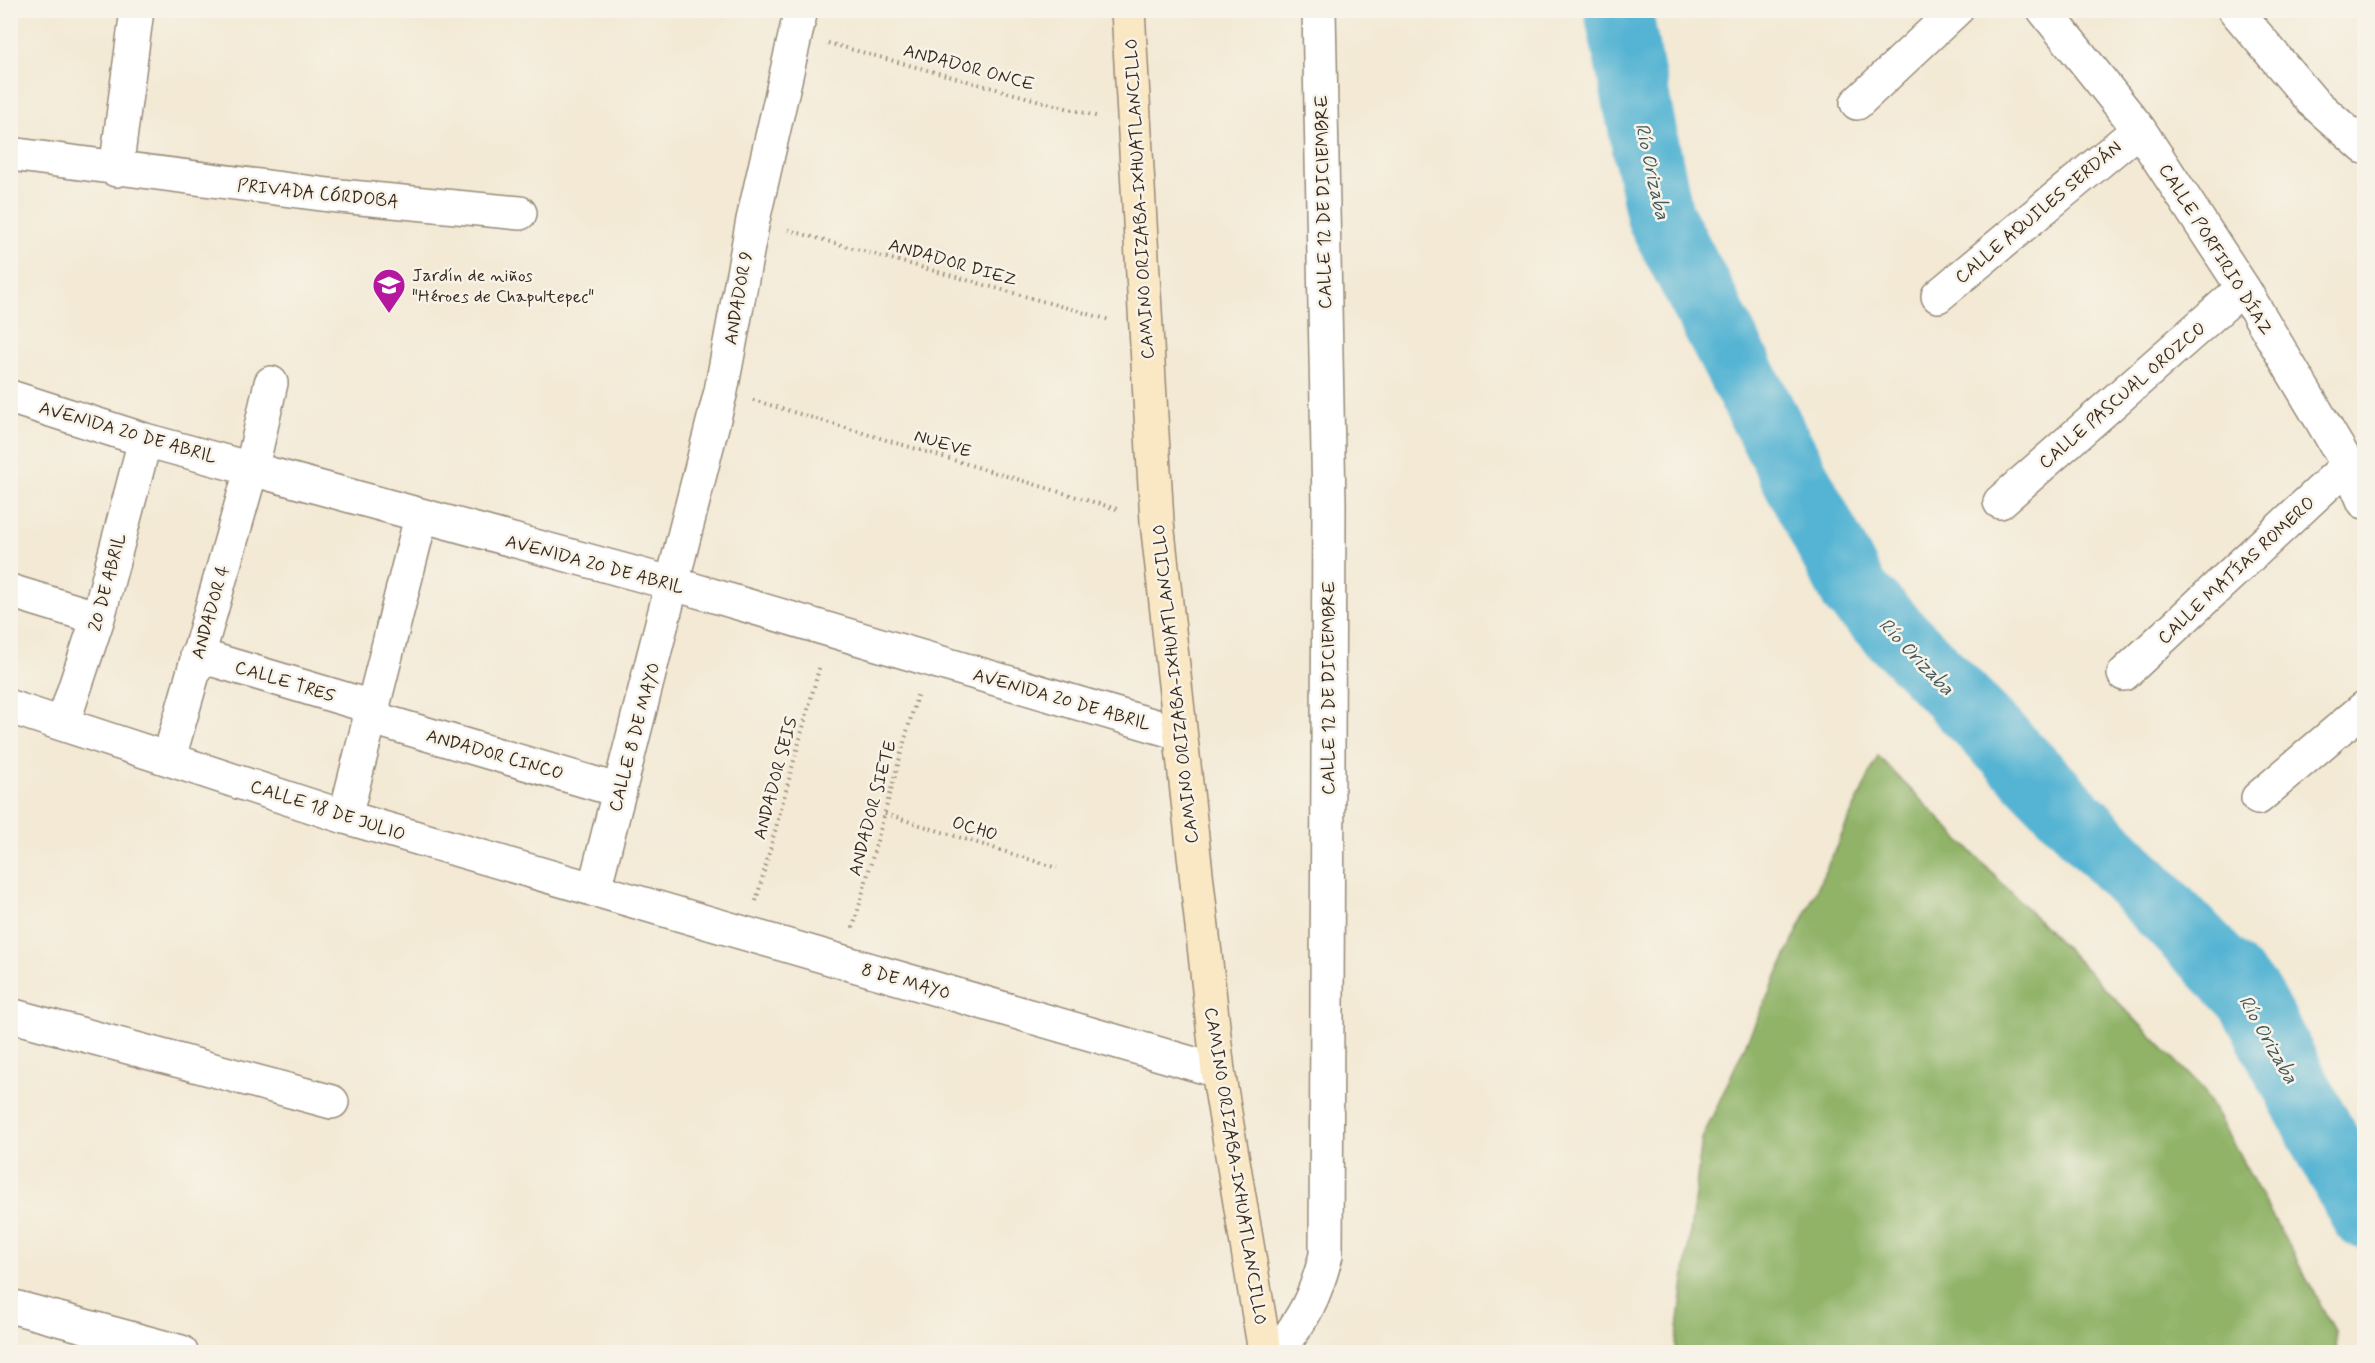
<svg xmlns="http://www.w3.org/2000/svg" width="2375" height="1363" font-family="Mynerve,sans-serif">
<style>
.forest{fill:#90b368;stroke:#666e43;stroke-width:1.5}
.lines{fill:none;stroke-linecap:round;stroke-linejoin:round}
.river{stroke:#55b4d3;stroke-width:68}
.street-casing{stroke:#978a79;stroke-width:36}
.secondary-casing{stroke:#978a79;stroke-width:36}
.path{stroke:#978a79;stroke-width:4;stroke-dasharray:1.5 4.5;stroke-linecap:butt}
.street{stroke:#fff;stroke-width:33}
.secondary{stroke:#fae7c3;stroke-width:33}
.labels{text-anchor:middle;stroke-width:5;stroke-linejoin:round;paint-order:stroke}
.street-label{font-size:18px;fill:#3b2a1e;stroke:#f7f3e8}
.poi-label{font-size:18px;fill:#3b2a1e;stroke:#f7f3e8;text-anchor:start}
.water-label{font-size:20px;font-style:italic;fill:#445a5d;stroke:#f7f3e8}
</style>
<rect width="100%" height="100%" fill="#f7f3e8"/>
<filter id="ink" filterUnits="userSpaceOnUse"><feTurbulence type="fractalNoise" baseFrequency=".0167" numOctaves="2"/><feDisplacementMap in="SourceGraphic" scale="12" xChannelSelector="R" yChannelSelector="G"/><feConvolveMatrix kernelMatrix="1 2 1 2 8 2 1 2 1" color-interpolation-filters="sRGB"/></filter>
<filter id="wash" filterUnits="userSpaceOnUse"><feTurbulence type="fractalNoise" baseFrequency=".008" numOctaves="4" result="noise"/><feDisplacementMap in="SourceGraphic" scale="24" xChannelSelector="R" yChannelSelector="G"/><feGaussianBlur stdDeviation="1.35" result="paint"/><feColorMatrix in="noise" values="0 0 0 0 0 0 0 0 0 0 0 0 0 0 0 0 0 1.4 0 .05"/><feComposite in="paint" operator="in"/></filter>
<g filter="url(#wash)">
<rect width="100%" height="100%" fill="#f3e9d4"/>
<!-- forest -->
<path class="forest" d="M1878 756 2203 1089 2335 1331 2337 1352H1675L1702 1139Z"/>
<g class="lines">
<!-- river -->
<path class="river" d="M1618 10 1660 216 1854 591 2250 998 2364 1215"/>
</g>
</g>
<g filter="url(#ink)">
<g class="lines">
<defs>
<path id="street" d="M2044 10 2139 129 2243 288 2348 465 2364 502
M2235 10 2312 101 2364 147
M1857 103 1956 10
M10 154 329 195 520 213
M116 170 137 10
M1938 296 2139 129
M10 397 145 440 674 584 1179 733
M2000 502 2243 288
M10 591 98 618
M197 655 372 707
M2124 674 2348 465
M10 707 345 817 1218 1071
M369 717 620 791
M63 723 98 618 145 440
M169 758 252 467 271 383
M2258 798 2364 708
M345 817 421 517
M594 890 721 391 753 220 801 10
M10 1015 332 1102
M10 1306 181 1352
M1278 1352C1304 1317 1315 1298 1326 1255L1329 503 1319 10"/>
<path id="secondary" d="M1128 10 1157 522 1218 1071 1265 1352"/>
</defs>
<!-- street casing -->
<use href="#street" class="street-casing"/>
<!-- secondary casing -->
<use href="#secondary" class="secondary-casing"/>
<!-- path -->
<path class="path" d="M828 43 1099 117
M788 230 1110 320
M753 400 1120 510
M885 814 1057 868
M756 901 820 665
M853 928 918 692"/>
<!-- street -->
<use href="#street" class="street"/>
<!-- secondary -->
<use href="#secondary" class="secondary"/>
</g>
</g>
<!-- icons -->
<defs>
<symbol id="school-pin" viewBox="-11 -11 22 30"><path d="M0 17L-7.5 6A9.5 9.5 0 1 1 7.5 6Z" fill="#b5179e" stroke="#f7f3e8"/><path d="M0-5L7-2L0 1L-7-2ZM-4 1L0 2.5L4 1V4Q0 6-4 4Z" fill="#fff"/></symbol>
</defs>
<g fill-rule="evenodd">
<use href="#school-pin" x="370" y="266" width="38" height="52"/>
</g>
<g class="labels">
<!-- street labels -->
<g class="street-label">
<text transform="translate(969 67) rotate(15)" y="6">ANDADOR ONCE</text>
<text transform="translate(318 193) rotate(6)" y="6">PRIVADA CÓRDOBA</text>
<text transform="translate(1139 199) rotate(-93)" y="6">CAMINO ORIZABA-IXHUATLANCILLO</text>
<text transform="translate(1323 202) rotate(-91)" y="6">CALLE 12 DE DICIEMBRE</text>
<text transform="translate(2038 212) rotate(-40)" y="6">CALLE AQUILES SERDÁN</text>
<text transform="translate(2216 249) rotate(58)" y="6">CALLE PORFIRIO DÍAZ</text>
<text transform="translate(953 262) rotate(16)" y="6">ANDADOR DIEZ</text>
<text transform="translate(738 298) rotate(-80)" y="6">ANDADOR 9</text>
<text transform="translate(2122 395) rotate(-41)" y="6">CALLE PASCUAL OROZCO</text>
<text transform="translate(128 432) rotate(16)" y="6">AVENIDA 20 DE ABRIL</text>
<text transform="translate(943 443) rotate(17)" y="6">NUEVE</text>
<text transform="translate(595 564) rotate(15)" y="6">AVENIDA 20 DE ABRIL</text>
<text transform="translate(2236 570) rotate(-43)" y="6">CALLE MATÍAS ROMERO</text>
<text transform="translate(107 582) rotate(-75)" y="6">20 DE ABRIL</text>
<text transform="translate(210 612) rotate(-74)" y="6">ANDADOR 4</text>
<text transform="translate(285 681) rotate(17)" y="6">CALLE TRES</text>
<text transform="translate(1175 684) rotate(-96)" y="6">CAMINO ORIZABA-IXHUATLANCILLO</text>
<text transform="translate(1328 688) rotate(-90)" y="6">CALLE 12 DE DICIEMBRE</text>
<text transform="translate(1062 699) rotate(16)" y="6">AVENIDA 20 DE ABRIL</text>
<text transform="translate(634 737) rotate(-75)" y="6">CALLE 8 DE MAYO</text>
<text transform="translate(495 754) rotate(16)" y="6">ANDADOR CINCO</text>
<text transform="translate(775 778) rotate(-75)" y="6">ANDADOR SEIS</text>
<text transform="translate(872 808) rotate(-75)" y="6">ANDADOR SIETE</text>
<text transform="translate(328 810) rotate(18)" y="6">CALLE 18 DE JULIO</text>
<text transform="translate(975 828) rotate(17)" y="6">OCHO</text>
<text transform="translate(906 981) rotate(16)" y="6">8 DE MAYO</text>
<text transform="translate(1236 1166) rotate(81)" y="6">CAMINO ORIZABA-IXHUATLANCILLO</text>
</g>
<!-- poi labels -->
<g class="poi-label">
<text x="412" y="281">Jardín de niños<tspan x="412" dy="21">"Héroes de Chapultepec"</tspan></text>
</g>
<!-- water labels -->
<g class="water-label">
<text transform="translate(1653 171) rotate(77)" y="7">Río Orizaba</text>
<text transform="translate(1917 656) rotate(46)" y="7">Río Orizaba</text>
<text transform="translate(2269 1039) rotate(60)" y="7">Río Orizaba</text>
</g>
</g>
<!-- margin -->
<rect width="2375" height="1363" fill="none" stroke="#f7f3e8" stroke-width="36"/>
</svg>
